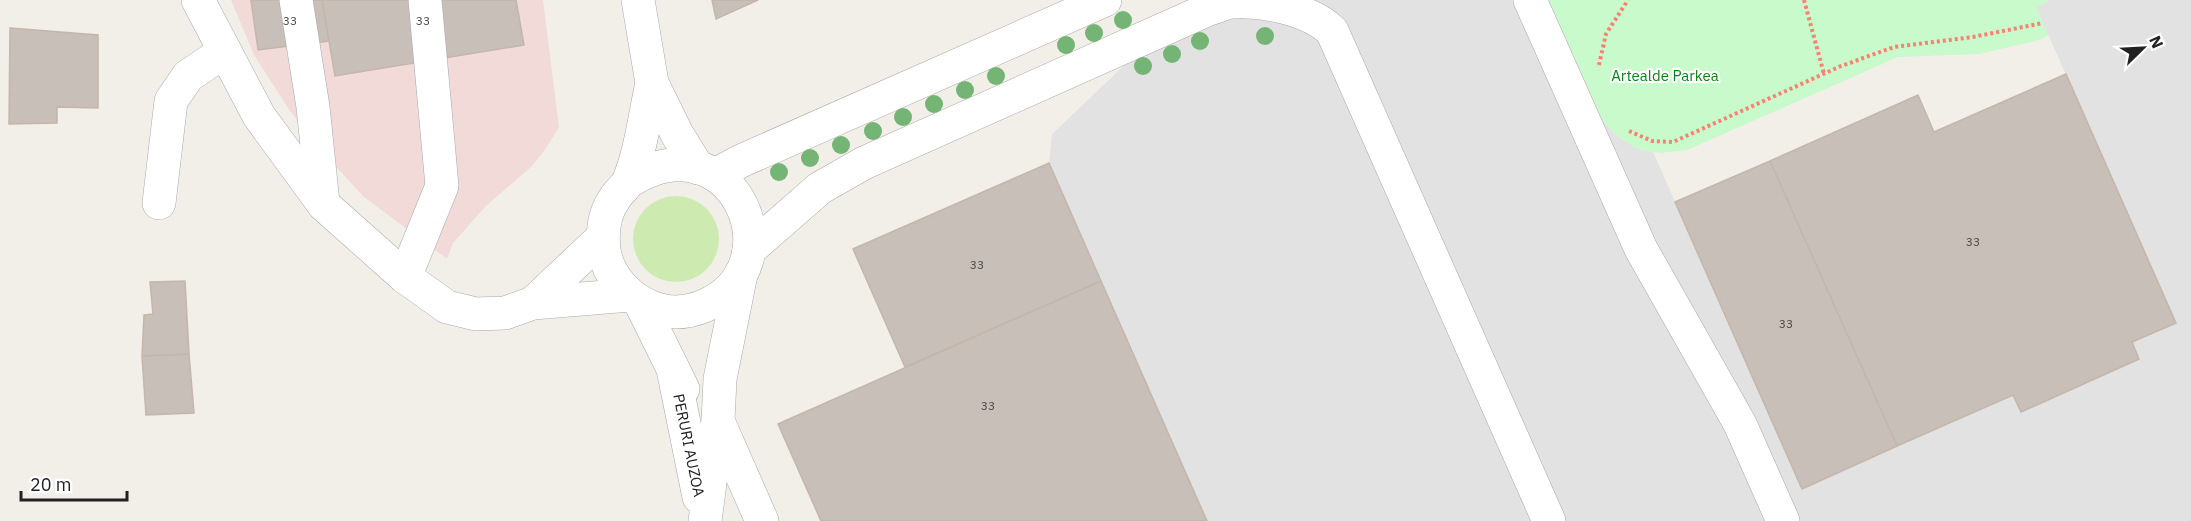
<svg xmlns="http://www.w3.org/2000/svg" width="2191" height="521" font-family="'IBM Plex Sans',sans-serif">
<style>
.commercial{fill:#f2dad9}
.grass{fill:#cdebb0}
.park{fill:#c8facc}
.parking{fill:#e2e2e2}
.building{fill:#c7bfb8;stroke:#c4b6ab;stroke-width:1.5}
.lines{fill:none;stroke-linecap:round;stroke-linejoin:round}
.minor-casing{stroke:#a9a9a9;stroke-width:34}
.path{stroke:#fa8072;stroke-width:4;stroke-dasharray:3 3;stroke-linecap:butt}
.minor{stroke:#fff;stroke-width:33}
.tree{fill:#74b475}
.labels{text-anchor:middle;stroke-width:4.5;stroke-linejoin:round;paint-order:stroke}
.number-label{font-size:12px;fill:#4b4948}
.park-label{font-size:15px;fill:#0c8416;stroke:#fff}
.street-label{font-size:15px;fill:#222;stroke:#fff}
</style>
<rect width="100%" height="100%" fill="#f2efe9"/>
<!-- commercial -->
<path class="commercial" d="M231 0H543L559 127 545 150 531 167 486 206 453 243 447 259 364 197 327 157 290 111 254 55Z"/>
<!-- grass -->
<path class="grass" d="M633 239a43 43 0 1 1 86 0a43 43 0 1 1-86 0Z"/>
<!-- park -->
<path class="park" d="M1549 0H2051L2036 7 2049 35 2039 40 1979 54 1898 57 1687 150 1661 153 1638 149 1618 137 1602 120Z"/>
<!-- parking -->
<path class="parking" d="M1193 0H1549L1602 120 1618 137 1638 149 1653 152 1802 488 2176 323 2036 7 2051 0H2191V521H1207L1049 163 1052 134Z"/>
<!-- building -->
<path class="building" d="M251 0H322L329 41 258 50Z
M322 0H516L524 45 335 76Z
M712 0H758L716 19Z
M10 28 98 35V108L57 107V123L9 124Z
M2066 74 2176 323 2132 342 2139 359 2021 412 2013 395 1897 446 1770 161 1918 95 1934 132Z
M1770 161 1897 446 1802 489 1675 202Z
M1049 163 1101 281 905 367 853 249Z
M185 281 189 354 142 356 144 315 153 314 150 282Z
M1101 281 1207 521H821L778 424Z
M189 354 194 413 146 415 142 356Z"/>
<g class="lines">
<defs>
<g id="minor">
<path d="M198 0 259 116 324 205 405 277 447 307 476 314 505 313 533 303 630 295"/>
<path d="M296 0 313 107 323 203"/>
<path d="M638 0 652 83 677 134 698 168"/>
<path d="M1530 0 1641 249 1740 424 1783 521"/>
<path d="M715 175 741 161 1105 0"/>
<path d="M628 182C732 114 799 266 704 306 687 313 668 314 651 307 627 297 608 276 604 250 602 232 604 213 615 198 619 191 626 187 629 180 641 150 645 115 652 83"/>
<path d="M159 203 171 101 188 76 225 51"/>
<path d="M749 250 820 188 864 163 1209 9C1217 7 1224 3 1232 2 1263 0 1309 9 1332 31L1549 521"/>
<path d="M405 277 442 186 425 0"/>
<path d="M640 302 683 389"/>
<path d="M533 303 603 237"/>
<path id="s1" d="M673 369 699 497"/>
<path d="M718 421 762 521"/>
<path d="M705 521 718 421 720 379 741 274"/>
</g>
</defs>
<!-- minor casing -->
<use href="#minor" class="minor-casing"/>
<!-- path -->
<path class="path" d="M1804 0 1824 74
M1599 65 1606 34 1628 0
M1629 131 1652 141 1673 142 1841 66 1894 47 1973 37 2043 23"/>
<!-- minor -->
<use href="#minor" class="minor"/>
</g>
<!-- trees -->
<g class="tree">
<circle cx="1123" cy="20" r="9"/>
<circle cx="1094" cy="33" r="9"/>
<circle cx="1265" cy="36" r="9"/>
<circle cx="1200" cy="41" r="9"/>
<circle cx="1066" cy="45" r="9"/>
<circle cx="1172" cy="54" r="9"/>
<circle cx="1143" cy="66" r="9"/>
<circle cx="996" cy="76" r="9"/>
<circle cx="965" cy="90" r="9"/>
<circle cx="934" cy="104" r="9"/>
<circle cx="903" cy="117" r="9"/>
<circle cx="873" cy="131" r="9"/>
<circle cx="841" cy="145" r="9"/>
<circle cx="810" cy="158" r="9"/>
<circle cx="779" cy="172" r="9"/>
</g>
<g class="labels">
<!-- number labels -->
<g class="number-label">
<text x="290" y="25">33</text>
<text x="423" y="25">33</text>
<text x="1973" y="246">33</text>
<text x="977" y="269">33</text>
<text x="1786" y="328">33</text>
<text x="988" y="410">33</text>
</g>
<!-- park labels -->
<g class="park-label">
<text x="1665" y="81">Artealde Parkea</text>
</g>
<!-- street labels -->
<g class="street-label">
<text dy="5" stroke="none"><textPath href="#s1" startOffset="78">PERURI AUZOA</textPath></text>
</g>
</g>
<!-- north arrow -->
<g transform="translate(2143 48) rotate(66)" stroke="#ffffff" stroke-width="4.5" paint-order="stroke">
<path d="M0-4.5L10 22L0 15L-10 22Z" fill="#222222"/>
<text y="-9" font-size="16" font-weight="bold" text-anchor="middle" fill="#222222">N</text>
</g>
<!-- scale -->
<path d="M21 491v9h106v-9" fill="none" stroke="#222222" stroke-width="3"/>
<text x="30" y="491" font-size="18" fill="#222222" stroke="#ffffff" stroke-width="4.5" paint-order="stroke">20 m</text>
</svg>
